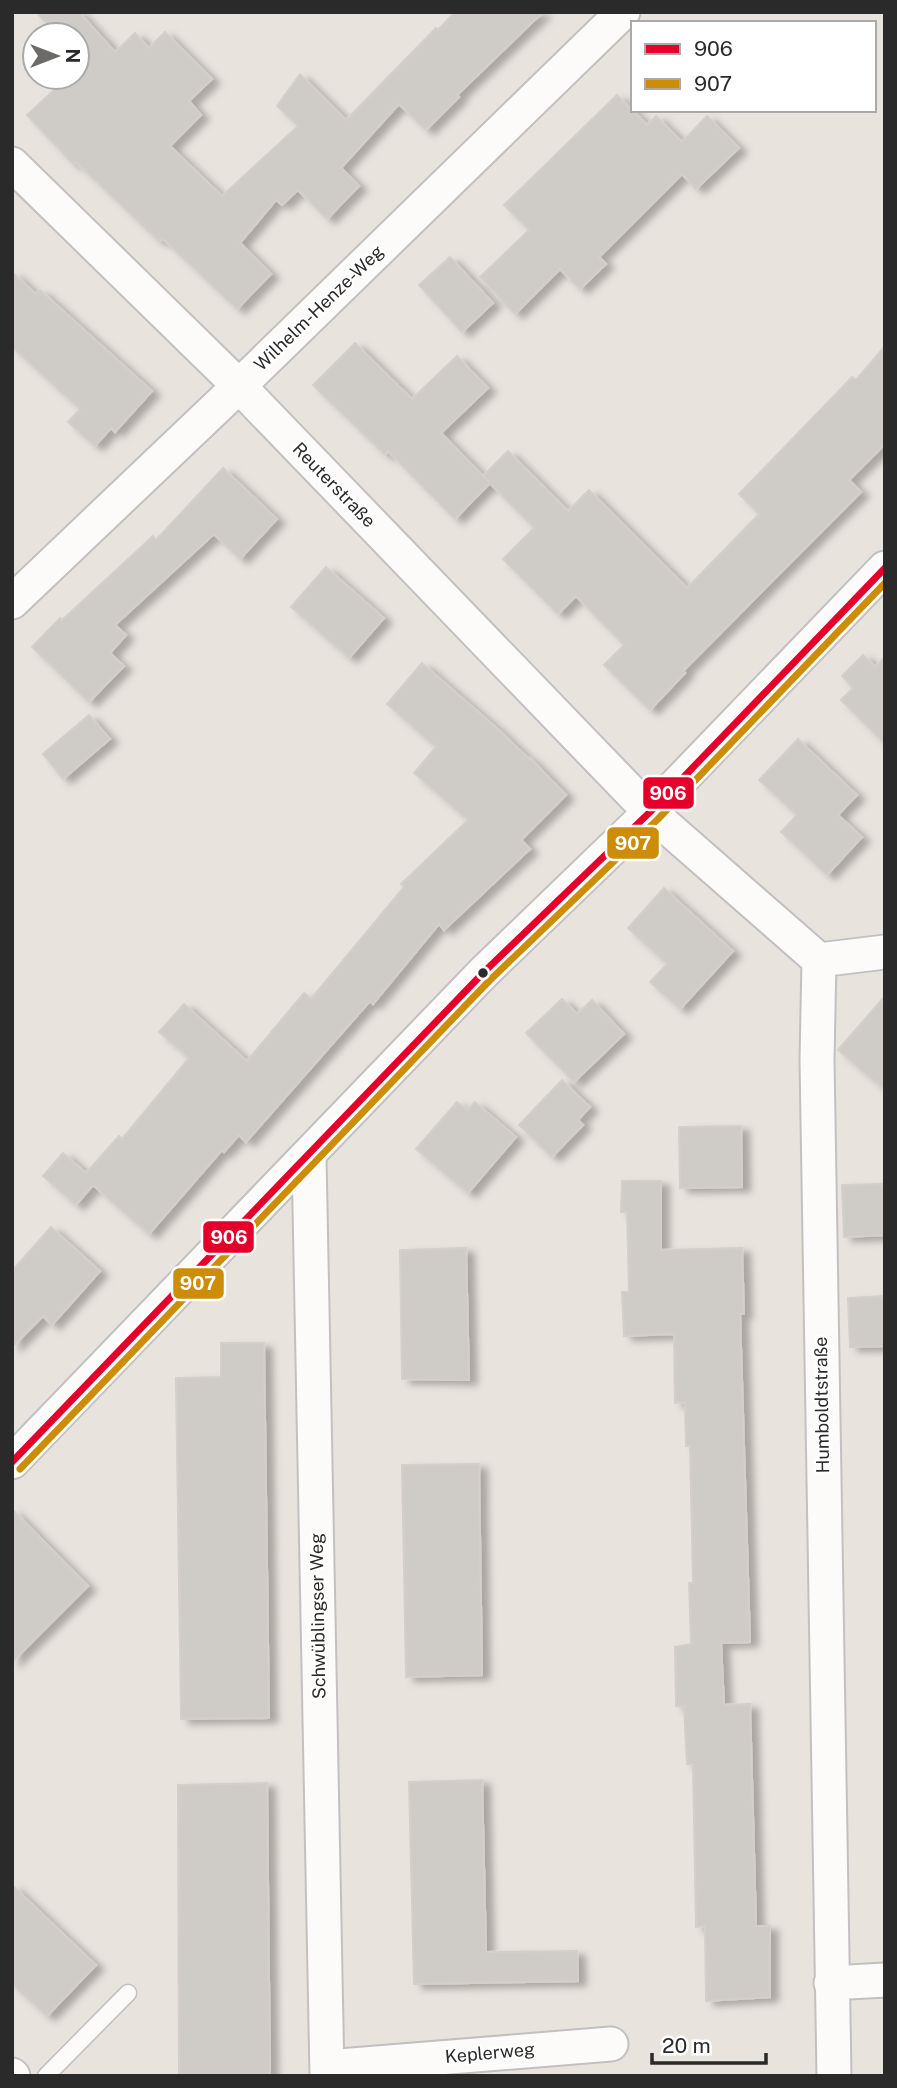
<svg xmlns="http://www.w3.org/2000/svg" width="897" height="2088" font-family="'Public Sans',sans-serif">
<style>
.building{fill:#cfccc8;stroke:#d4cfca;stroke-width:2;filter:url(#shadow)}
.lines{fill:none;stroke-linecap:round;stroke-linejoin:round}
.lane-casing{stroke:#c2c0c0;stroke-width:19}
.street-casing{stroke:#c2c0c0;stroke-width:37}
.lane{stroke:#fcfbfa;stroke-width:16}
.street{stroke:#fcfbfa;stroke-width:33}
.bus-1-casing{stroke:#fff;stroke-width:12}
.bus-2-casing{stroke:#fff;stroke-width:12}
.bus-1{stroke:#e4002b;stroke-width:7}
.bus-2{stroke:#ce8d08;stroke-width:7}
.bus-dot{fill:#2a2a2a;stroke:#fff;stroke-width:2.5}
.labels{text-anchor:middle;stroke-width:5;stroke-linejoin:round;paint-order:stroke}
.street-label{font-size:18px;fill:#2a2a2a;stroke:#fff}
.line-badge{stroke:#fff;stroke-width:2.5}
.badge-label{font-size:19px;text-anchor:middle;font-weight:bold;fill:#fff}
</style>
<defs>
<filter id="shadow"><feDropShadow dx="8" dy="4.5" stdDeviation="3.5" flood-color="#0004"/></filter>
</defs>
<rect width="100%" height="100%" fill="#e9e3de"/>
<!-- building -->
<path class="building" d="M36 12H79L115 52 135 33 149 48 165 32 212 79 189 101 201 115 170 146 222 196 298 126 277 106 300 74 346 120 436 28 438 30 455 12H543L457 95 459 97 426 130 399 104 341 168 359 186 327 219 298 190 282 205 276 200 240 243 271 274 237 309 162 238 159 241 76 162 73 164 27 115 68 77H77V69L83 63 77 56V35H58Z
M617 95 647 125 656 116 682 142 707 116 739 148 696 189 682 174 599 257 606 264 580 289 560 269 515 314 480 277 529 230 504 205Z
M450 257 493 303 462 332 419 285Z
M12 272 36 294 40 290 152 391 115 432 111 428 95 446 68 422 80 409 12 347Z
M355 343 412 399 457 356 488 388 441 433 490 483 455 519 388 451 385 455 313 385Z
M885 346V444L849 480 861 492 683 671 685 673 650 710 604 665 624 645 576 596 558 614 503 559 534 528 483 476 508 451 568 511 589 490 687 588 759 514 739 494 852 377 856 380Z
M223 468 277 519 240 559 214 534 115 625 126 635 110 653 124 666 89 702 32 647 60 618 62 620 153 536 156 540Z
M326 567 384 618 349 658 291 607Z
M863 655 875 667 885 657V744L841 700 853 688 842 676Z
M422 663 500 731 529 759 530 758 566 795 521 840 530 849 444 930 439 924 373 1004 370 1001 246 1142 239 1135 224 1152 222 1150 149 1234 93 1185 76 1205 43 1176 63 1153 86 1173 119 1136 122 1139 189 1058 159 1032 184 1004 247 1061 304 993 311 999 404 887 401 884 468 820 414 773 436 747 387 704Z
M89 715 110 739 63 779 43 754Z
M798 739 857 795 838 815 862 837 827 875 781 832 797 815 759 780Z
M664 888 733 951 680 1009 650 982 667 964 628 928Z
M885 996V1090L838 1050Z
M562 999 577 1014 592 1000 624 1034 574 1082 526 1033Z
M562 1080 590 1107 578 1120 583 1125 552 1157 519 1125Z
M457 1102 467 1110 475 1102 516 1137 468 1193 416 1149Z
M741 1126 742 1187 680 1188 679 1127Z
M622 1181H661V1250L742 1248 744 1314H740L750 1642 721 1643 724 1705 750 1704 756 1926H770V1997L706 2001 705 1926 696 1927 693 1764H687L684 1707 676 1706 675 1647 691 1644 689 1583H693L690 1446H686L685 1402 675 1403 674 1334 624 1336 622 1292H629L627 1212H621Z
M885 1184V1235L844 1237 842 1185Z
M51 1227 100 1271 52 1325 43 1316 12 1347V1271Z
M466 1248 469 1380 402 1379 400 1250Z
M885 1296V1346L850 1347 848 1298Z
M221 1343H264L269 1718 181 1719 176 1378 221 1377Z
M479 1464 482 1675 406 1677 402 1465Z
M12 1509 88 1586 12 1662Z
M482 1780 486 1952 577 1951 578 1981 414 1984 409 1782Z
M267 1783 270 2076H179L178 1785Z
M12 1885 96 1965 47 2016 12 1984Z"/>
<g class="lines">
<defs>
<path id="lane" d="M46 2076 128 1993"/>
<path id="street" d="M12 164 239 386 650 812 819 960 817 1060 834 2076
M12 602 239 386 623 12
M819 960 885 952
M309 1156 327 2076
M12 1462 483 973 650 812 885 568
M831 1983 885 1980
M327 2067 611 2044
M12 2075 13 2076"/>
</defs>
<!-- lane casing -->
<use href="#lane" class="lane-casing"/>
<!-- street casing -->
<use href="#street" class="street-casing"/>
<!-- lane -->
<use href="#lane" class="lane"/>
<!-- street -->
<use href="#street" class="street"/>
<defs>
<path id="bus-1" d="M12 1462 483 973 650 812 885 568"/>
<path id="bus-2" d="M20 1469 490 980 658 819 885 583"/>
</defs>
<!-- bus-1 casing -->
<use href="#bus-1" class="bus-1-casing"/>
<!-- bus-2 casing -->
<use href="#bus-2" class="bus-2-casing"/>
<!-- bus-1 -->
<use href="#bus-1" class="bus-1"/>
<!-- bus-2 -->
<use href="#bus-2" class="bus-2"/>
</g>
<!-- markers -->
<circle class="bus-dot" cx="483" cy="973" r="6"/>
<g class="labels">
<!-- street labels -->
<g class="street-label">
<text transform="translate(319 308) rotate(-44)" y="6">Wilhelm-Henze-Weg</text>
<text transform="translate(334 485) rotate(46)" y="6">Reuterstraße</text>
<text transform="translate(822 1405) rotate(-91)" y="6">Humboldtstraße</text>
<text transform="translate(318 1616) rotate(-91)" y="6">Schwüblingser Weg</text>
<text transform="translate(490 2053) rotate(-5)" y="6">Keplerweg</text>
</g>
</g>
<g class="line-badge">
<rect x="642" y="776" width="53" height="34" rx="7" fill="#e4002b"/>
<rect x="606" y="826" width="54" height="34" rx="7" fill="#ce8d08"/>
<rect x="202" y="1220" width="53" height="34" rx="7" fill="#e4002b"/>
<rect x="172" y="1267" width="53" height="33" rx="7" fill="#ce8d08"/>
</g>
<g class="badge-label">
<text x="668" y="800">906</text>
<text x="633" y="850">907</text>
<text x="229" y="1244">906</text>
<text x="198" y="1290">907</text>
</g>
<!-- border -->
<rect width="897" height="2088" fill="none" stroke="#2a2a2a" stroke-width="28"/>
<!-- legend -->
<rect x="631" y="21" width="245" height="91" fill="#ffffff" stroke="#aaaaaa" stroke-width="2"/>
<rect x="645" y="44" width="35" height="10" fill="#e4002b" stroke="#aaaaaa" stroke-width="2"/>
<text x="694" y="56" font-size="21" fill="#2a2a2a">906</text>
<rect x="645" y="79" width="35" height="10" fill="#ce8d08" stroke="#aaaaaa" stroke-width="2"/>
<text x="694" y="91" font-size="21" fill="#2a2a2a">907</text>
<!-- north arrow -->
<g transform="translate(56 56) rotate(90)"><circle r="33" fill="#ffffff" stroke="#aaaaaa" stroke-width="2"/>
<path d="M0-5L12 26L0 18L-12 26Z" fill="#6d6b69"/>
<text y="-10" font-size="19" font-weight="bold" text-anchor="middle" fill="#2a2a2a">N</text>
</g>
<!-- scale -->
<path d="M652 2053v10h114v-10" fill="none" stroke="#2a2a2a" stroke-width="3.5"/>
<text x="662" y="2053" font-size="21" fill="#2a2a2a" stroke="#ffffff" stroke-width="5" paint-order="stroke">20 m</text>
</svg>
